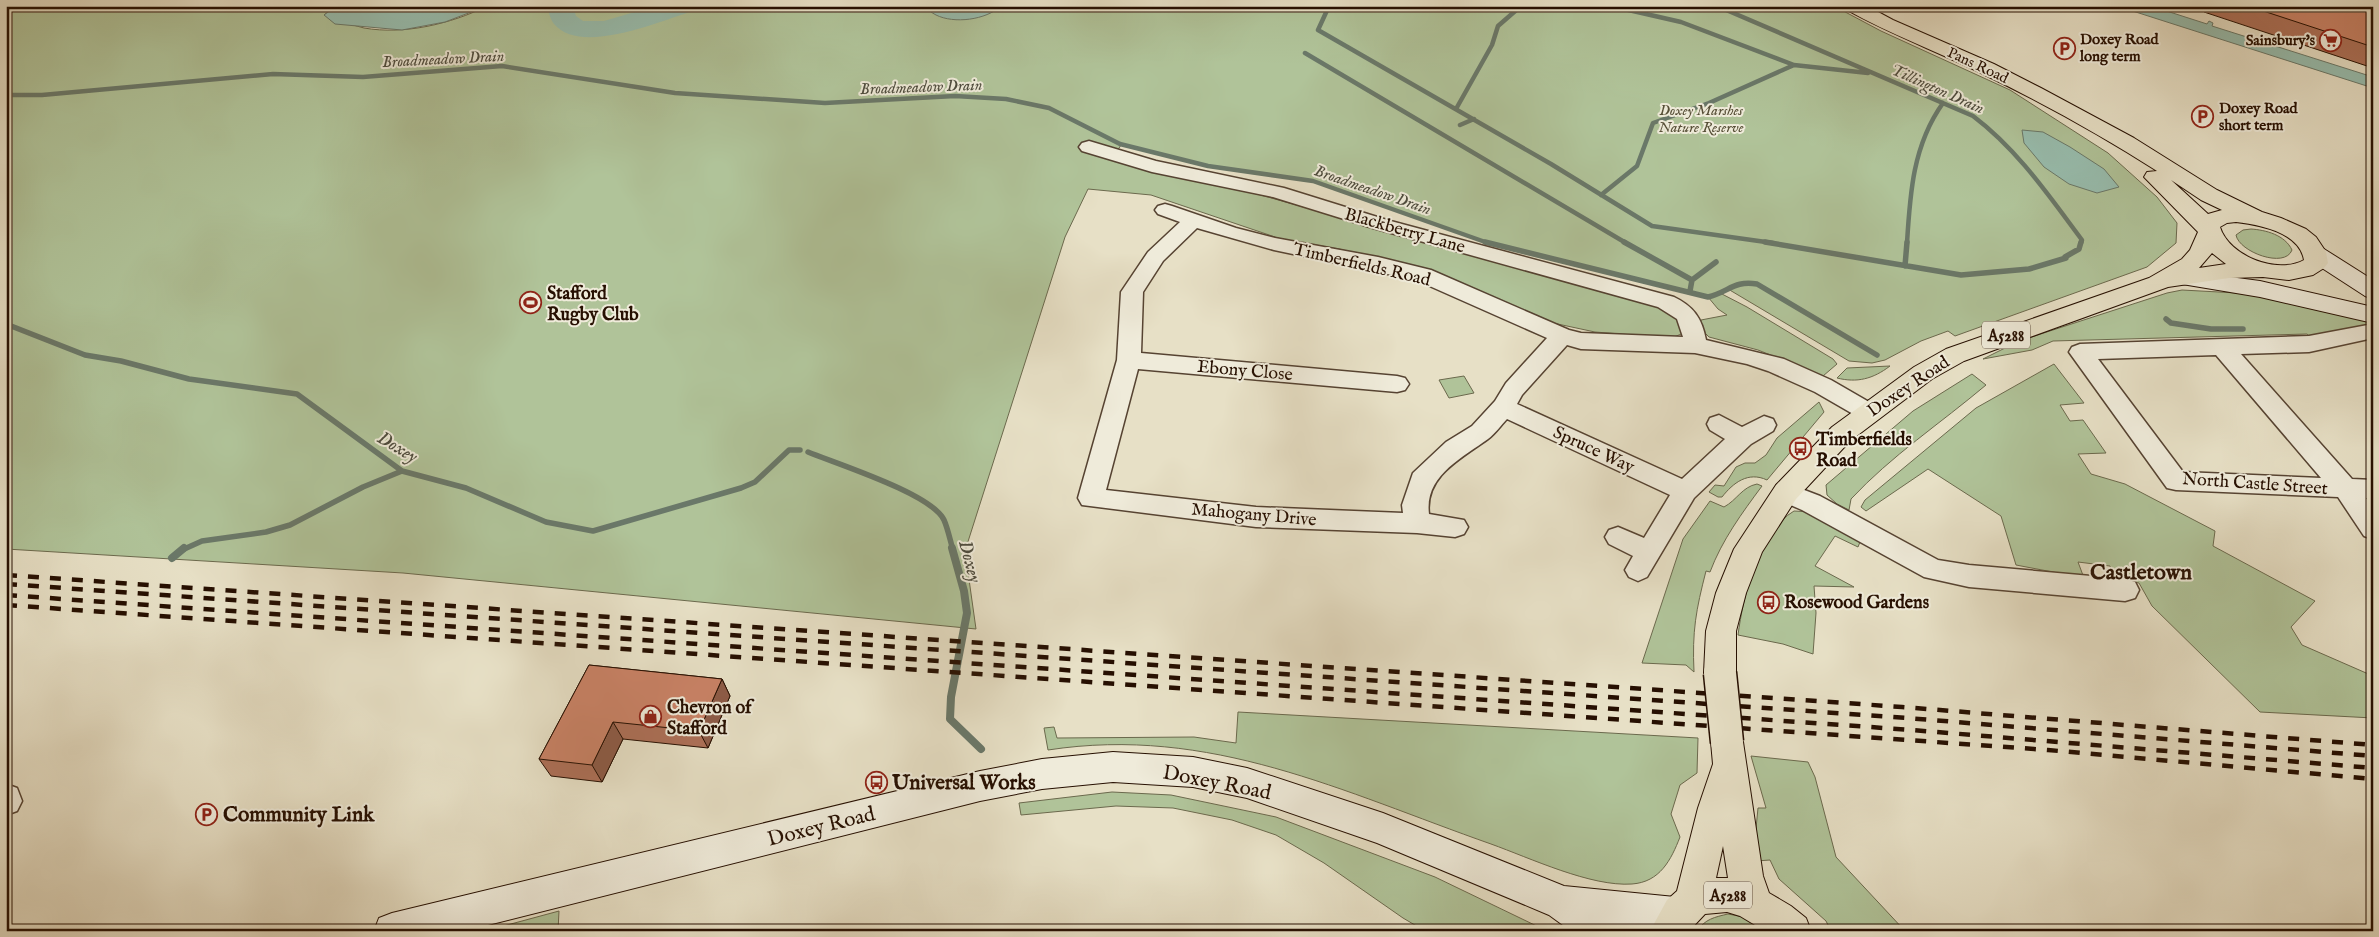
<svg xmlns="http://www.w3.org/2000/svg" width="2379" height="937" font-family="'IM FELL English',serif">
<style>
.green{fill:#b0c399;stroke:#6b694d}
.water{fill:#98beaf;stroke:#6a7869}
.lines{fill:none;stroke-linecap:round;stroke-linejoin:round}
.stream-far2{stroke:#6a7869;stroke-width:4.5}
.stream-far1{stroke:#6a7869;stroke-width:5.5}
.stream{stroke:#6a7869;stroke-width:8}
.river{fill:#98beaf;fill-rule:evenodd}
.street-casing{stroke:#564332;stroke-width:3}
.secondary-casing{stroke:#260f01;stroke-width:2}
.primary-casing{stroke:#260f01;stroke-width:2}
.street{fill:#efebda;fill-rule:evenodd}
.secondary{fill:#efebda;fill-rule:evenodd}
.primary{fill:#e7e0c6;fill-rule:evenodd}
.rail{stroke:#260f01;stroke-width:4.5;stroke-dasharray:11 11;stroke-linecap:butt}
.primary-bridge-casing{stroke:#260f01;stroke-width:35;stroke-linecap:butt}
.primary-bridge{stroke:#e7e0c6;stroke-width:32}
.wall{fill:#ad7058;stroke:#260f01}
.shaded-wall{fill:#8d5b47;stroke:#260f01}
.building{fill:#c98266;stroke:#260f01}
.labels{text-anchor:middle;stroke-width:4;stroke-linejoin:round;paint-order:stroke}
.far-poi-label{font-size:15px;font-weight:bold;fill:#260f01;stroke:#efebda;text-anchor:start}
.far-street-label{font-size:15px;fill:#260f01;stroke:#efebda}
.far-park-label{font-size:15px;font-style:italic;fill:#564e36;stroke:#efebda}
.far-water-label{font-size:16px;font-style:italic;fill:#4e4c3e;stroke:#efebda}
.shield{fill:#efebda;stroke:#625142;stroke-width:1}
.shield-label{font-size:16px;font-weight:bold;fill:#260f01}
.street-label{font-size:18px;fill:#260f01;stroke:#efebda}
.poi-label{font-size:18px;font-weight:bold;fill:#260f01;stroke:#efebda;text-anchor:start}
.water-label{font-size:19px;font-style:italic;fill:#4e4c3e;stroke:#efebda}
.near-poi-label{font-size:21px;font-weight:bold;fill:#260f01;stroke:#efebda;text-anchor:start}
.near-street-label{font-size:21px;fill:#260f01;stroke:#efebda}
.district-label{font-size:22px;font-weight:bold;fill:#260f01;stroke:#efebda}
</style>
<rect width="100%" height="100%" fill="#e7e0c6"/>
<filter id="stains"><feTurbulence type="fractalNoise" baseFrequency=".004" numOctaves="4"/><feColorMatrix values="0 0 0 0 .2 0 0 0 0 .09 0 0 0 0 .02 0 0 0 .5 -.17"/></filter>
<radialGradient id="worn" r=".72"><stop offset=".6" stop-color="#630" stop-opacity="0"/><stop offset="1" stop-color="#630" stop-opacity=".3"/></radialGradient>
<!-- green -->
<path class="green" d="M6 6H336L324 15C337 19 351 25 364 28 404 35 451 24 487 6H1834L1881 31 2010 90 2108 153 2157 197 2177 223 2176 243 2147 267 1955 336 1948 331 1921 341 1885 360 1872 363 1849 361 1728 289 1720 293 1747 307 1833 359 1837 364 1823 376 1758 350 1709 337 1700 328 1701 320 1727 315 1718 309 1708 297 1491 244 1313 181 1208 166 1121 145 1112 159 1159 173 1257 194 1649 303 1679 314 1686 332 1674 337 1646 336 1595 332 1553 323 1438 274 1339 249 1281 239 1151 195 1088 189 1065 237 965 551 976 629 403 573 6 549Z
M2251 229C2266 230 2285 235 2292 250 2285 269 2239 252 2236 235L2243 230Z
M2182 290 2256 294 2373 321V327L2312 338 2307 334 2053 341 2032 350 1983 359 2019 341 2167 293Z
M2054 364 2084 403 2060 405 2070 421 2083 420 2106 453 2078 454 2091 474 2125 484 2215 531 2213 546 2315 601 2291 627 2302 645 2373 676V718L2260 712 2152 606 2139 583 2116 578 2110 566 2078 562 2084 578 2016 565 2001 516 1928 469 1866 511 1861 507 1865 500 1976 408Z
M1890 366C1873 379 1857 383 1837 378L1847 368Z
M1972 374 1986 385C1941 423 1891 456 1851 499L1849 510 1837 504 1827 495 1826 485 1913 411Z
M1464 376 1474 393 1449 398 1439 380Z
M1819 402 1824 412 1767 480C1748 471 1733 483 1722 497H1718L1709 492 1715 485 1724 486 1736 467 1745 463H1755L1766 455 1777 438Z
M1757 484 1762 486C1742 513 1722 540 1710 572L1706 571C1696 610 1692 631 1694 672L1686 665 1642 663 1683 539 1710 501 1724 507C1737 500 1742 487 1757 484Z
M1794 511 1813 512 1860 542 1858 547 1835 536 1815 566 1854 587 1814 586 1816 613 1813 654 1783 644 1738 635C1743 597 1758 532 1794 511Z
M1238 712 1698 738 1697 773 1680 785 1671 814 1680 837C1671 860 1660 882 1632 884 1591 887 1530 858 1491 844 1343 792 1210 725 1048 750L1044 728 1054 727 1057 738 1194 737 1236 743Z
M1751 756 1808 762 1815 777 1836 857 1905 931H1831L1826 921 1779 879 1770 860 1756 861 1754 849 1758 808H1766Z
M1112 792 1171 795 1276 817 1435 877 1547 931H1425L1403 918 1324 863 1276 835 1232 820 1173 808 1116 806 1021 815 1019 803Z
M559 911 558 931H485Z
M1728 914 1744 917 1769 931H1697C1705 919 1715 917 1728 914Z"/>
<!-- water -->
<path class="water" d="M336 6H487L445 22 402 30 335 24 324 15Z
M923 6H1001C986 20 954 24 936 15 932 13 927 9 923 6Z
M2117 6H2151L2207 24 2209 21 2213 23 2212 26 2373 77V88Z
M2022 130 2043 132 2070 147 2104 169 2119 187 2097 193 2069 184 2044 167 2024 143Z"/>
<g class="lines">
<!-- stream-far2 -->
<path class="stream-far2" d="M1329 6 1318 30 1551 164 1652 226 1773 243
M1611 6 1681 22 1794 65
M1717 6 1973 116C2018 150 2049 196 2082 240L2081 243
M1305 53 1626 243
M6 95H42L273 74 363 77 502 66 675 93 825 103 955 96 1006 99 1049 108 1120 144 1208 166 1313 181 1488 243
M1456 109 1492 45 1498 26 1521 6
M1460 125 1474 119
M1601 195 1637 166 1653 123 1709 103 1794 65 1868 73
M1907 243C1910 193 1913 145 1943 103"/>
<!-- stream-far1 -->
<path class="stream-far1" d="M1485 242 1708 297C1729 292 1734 280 1757 284L1877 355
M1624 242 1692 280 1690 291
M1765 242 1961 275 2029 269 2066 258
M2065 257 2079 249 2081 242
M1905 266 1907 242
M1692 280 1716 262
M2166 319 2171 323 2211 329H2243
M6 324 85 355 121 361 189 379 297 394 402 471 466 488 546 522 593 531 741 488 755 482 789 450H800
M808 452C837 464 932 494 944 520 948 529 950 540 953 550
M182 550 202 541 266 532 290 525 363 487 402 471"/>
<!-- stream -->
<path class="stream" d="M952 548 964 591 967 613 951 697 950 719 981 749
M172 558 184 548"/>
<!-- river -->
<path class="river" d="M547 6H573L576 16 583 21H604L655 6H697L693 11C660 21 581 56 554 24 550 19 549 12 547 6Z"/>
<defs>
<path id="street" d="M1089 141 1156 161 1284 188 1387 220 1674 297C1693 306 1702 318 1706 340L1784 359 1831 380 1876 406 1880 412 1876 418 1868 420 1860 418 1815 392 1768 371 1747 364 1695 353 1581 349 1567 345 1522 395 1517 404 1682 479 1725 439 1710 430 1707 424 1710 418 1719 415 1742 427 1764 416 1773 419 1776 425 1773 431 1751 444 1694 498 1647 577 1638 581 1629 577 1625 570 1633 556 1609 544 1605 537 1609 530 1618 527 1644 538 1670 495 1507 419C1501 425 1495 434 1488 439 1462 458 1424 476 1429 514L1464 520 1468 527 1464 534 1455 537 1417 533 1256 527 1082 505 1078 498 1117 360 1121 292 1148 252 1180 222 1158 214 1155 210 1158 206 1165 204 1172 206 1236 228 1275 238 1378 257 1431 270 1569 330 1581 333 1683 337 1677 319 1658 307 1373 228 1273 197 1152 172 1082 151 1079 147 1082 143ZM1197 228 1274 250 1416 280 1547 338 1506 383 1495 401 1472 426 1446 442 1413 473 1402 505 1403 513 1256 507 1106 490 1138 369 1397 392 1405 390 1409 384 1405 378 1397 376 1141 353 1143 292 1163 261Z
M2373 324V338L2309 352 2241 354 2352 479 2373 480V498H2366L2373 508V539L2364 536 2338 497 2176 490 2167 488 2069 352 2072 347 2080 344 2309 336ZM2216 355 2321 478 2183 472 2098 359Z
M1786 483 1820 496 1938 560 1969 565 2125 579 2135 582 2139 590 2135 598 2125 601 1969 587 1924 577 1802 510 1777 499 1773 492 1777 485Z
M6 784 17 788 22 801 17 811 6 815Z"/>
<path id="secondary" d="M2316 247 2324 249 2373 280V299L2365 296 2308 259 2304 254 2308 249Z
M2184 271 2260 281 2373 307V323L2260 297 2176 283 2172 278 2176 273Z
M1113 752 1193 757 1247 768 1383 813 1564 886 1675 897 1688 903 1693 915 1688 927 1680 931 1618 926 1620 931H1571L1549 915 1377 843 1247 798 1193 787 1113 782 1042 789 980 801 464 931H374L379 918 392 913 980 771 1042 759Z"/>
<path id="primary" d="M1844 6H1867L1893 20 1994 64 2041 88 2134 138 2217 190 2262 212 2281 218 2306 229 2316 237 2326 252 2328 263 2324 268 2313 275 2289 280 2263 277 2229 278 2168 287 1964 361 1932 379 1850 441 1796 499 1762 552 1746 593 1736 631V673L1731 682 1720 686 1709 682 1704 673 1706 631 1716 593 1734 549 1776 485 1832 427 1914 367 1946 349 2149 278 2182 259 2190 250 2198 232 2144 177 2147 172 2157 171C2101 135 2041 102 1981 73 1936 51 1890 34 1847 10ZM2171 180 2201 200 2222 210 2208 214ZM2236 222C2260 225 2299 232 2304 260 2277 275 2229 256 2220 227L2227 223ZM2212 253 2226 264 2199 268Z
M1727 728 1739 732 1743 742 1763 876 1769 893 1791 906 1806 918 1811 931H1765L1740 916 1727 912 1705 914 1689 931H1650L1667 900 1677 891 1698 808 1713 764 1711 742 1715 732ZM1723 846 1728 878H1716Z"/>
</defs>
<!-- street casing -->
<use href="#street" class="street-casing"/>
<!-- secondary casing -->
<use href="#secondary" class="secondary-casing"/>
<!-- primary casing -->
<use href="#primary" class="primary-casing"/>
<!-- street -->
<use href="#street" class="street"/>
<!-- secondary -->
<use href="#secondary" class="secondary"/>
<!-- primary -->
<use href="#primary" class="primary"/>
<!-- rail -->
<path class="rail" d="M6 575 1902 707 2373 745
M6 584 1907 718 2373 756
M6 595 1912 730 2373 768
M6 605 2048 750 2373 779"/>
<defs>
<path id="primary-bridge" d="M1720 673 1727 742"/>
</defs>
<!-- primary-bridge casing -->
<use href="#primary-bridge" class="primary-bridge-casing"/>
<!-- primary-bridge -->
<use href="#primary-bridge" class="primary-bridge"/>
</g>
<!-- wall -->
<path class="wall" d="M2207 6H2373V68L2204 12Z
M589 665 722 679 730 696 708 748 623 739 602 782 551 776 539 759Z"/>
<!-- shaded-wall -->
<path class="shaded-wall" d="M722 679 730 696 708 748 699 731Z
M613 722 623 739 602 782 592 765Z"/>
<!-- building -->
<path class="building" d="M2248 6H2373V47Z
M589 665 722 679 699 731 613 722 592 765 539 759Z"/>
<!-- icons -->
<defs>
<symbol id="supermarket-ring" viewBox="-11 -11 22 22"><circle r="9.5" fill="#efebda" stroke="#8f2418" stroke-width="1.5"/><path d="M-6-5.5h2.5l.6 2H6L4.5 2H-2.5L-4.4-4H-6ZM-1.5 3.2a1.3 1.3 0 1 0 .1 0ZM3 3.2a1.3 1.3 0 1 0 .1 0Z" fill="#8f2418"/></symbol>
<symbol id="parking-ring" viewBox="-11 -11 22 22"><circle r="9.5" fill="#efebda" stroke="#8f2418" stroke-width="1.5"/><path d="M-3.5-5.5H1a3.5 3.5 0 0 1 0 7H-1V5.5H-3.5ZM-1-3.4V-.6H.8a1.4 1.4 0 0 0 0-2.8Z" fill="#8f2418"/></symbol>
<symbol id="stadium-ring" viewBox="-11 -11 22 22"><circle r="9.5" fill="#efebda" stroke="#8f2418" stroke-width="1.5"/><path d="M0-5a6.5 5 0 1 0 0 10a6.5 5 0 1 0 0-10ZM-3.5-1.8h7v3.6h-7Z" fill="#8f2418"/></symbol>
<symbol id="bus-ring" viewBox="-11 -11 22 22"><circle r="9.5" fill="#efebda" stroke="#8f2418" stroke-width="1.5"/><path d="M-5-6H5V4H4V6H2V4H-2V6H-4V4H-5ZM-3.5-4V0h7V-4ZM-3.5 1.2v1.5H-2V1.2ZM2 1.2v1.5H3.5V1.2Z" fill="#8f2418"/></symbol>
<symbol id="shop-ring" viewBox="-11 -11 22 22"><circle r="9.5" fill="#efebda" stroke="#8f2418" stroke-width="1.5"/><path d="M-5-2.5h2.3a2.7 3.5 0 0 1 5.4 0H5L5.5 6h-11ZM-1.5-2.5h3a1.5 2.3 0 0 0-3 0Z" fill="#8f2418"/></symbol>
</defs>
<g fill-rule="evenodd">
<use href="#supermarket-ring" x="2318" y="28" width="25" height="25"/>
<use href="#parking-ring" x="2052" y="36" width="25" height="25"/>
<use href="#parking-ring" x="2190" y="104" width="25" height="25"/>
<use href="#stadium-ring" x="518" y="290" width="25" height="25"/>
<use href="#bus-ring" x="1788" y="436" width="25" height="25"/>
<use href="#bus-ring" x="1756" y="590" width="25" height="25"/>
<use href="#shop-ring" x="638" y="704" width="25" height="25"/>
<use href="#bus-ring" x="864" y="770" width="25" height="25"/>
<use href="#parking-ring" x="194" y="802" width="25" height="25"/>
</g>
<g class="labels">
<!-- far-poi labels -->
<g class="far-poi-label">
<text x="2080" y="44">Doxey Road<tspan x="2080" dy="17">long term</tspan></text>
<text x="2315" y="45" text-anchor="end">Sainsbury's</text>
<text x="2219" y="113">Doxey Road<tspan x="2219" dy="17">short term</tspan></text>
</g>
<!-- far-street labels -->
<g class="far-street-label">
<text transform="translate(1978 65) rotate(25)" y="5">Pans Road</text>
</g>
<!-- far-park labels -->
<g class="far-park-label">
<text x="1701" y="115">Doxey Marshes<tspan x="1701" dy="17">Nature Reserve</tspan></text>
</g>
<!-- far-water labels -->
<g class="far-water-label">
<text transform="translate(443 58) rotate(-3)" y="6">Broadmeadow Drain</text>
<text transform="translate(921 86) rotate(-2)" y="6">Broadmeadow Drain</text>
<text transform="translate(1938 88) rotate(24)" y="6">Tillington Drain</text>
<text transform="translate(1373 189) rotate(19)" y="6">Broadmeadow Drain</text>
</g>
<!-- shield labels -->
<g class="shield">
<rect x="1982" y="321.5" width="48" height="27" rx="4"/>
<rect x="1704" y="881.5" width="48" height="27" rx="4"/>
</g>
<g class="shield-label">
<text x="2006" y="341">A5288</text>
<text x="1728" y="901">A5288</text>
</g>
<!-- street labels -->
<g class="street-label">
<text transform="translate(1405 230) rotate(16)" y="6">Blackberry Lane</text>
<text transform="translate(1362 264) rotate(13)" y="6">Timberfields Road</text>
<text transform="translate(1245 370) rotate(5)" y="6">Ebony Close</text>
<text transform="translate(1908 386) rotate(-34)" y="6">Doxey Road</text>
<text transform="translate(1594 449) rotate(25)" y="6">Spruce Way</text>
<text transform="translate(2255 483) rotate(4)" y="6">North Castle Street</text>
<text transform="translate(1254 514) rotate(5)" y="6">Mahogany Drive</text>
</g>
<!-- poi labels -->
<g class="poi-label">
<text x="547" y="299">Stafford<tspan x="547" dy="21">Rugby Club</tspan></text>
<text x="1816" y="445">Timberfields<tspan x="1816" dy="21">Road</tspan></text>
<text x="1784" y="608">Rosewood Gardens</text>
<text x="667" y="713">Chevron of<tspan x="667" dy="21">Stafford</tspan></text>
</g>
<!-- water labels -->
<g class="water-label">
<text transform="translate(398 446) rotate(31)" y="7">Doxey</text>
<text transform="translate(971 561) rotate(75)" y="7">Doxey</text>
</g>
<!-- near-poi labels -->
<g class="near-poi-label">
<text x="892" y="789">Universal Works</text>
<text x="223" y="821">Community Link</text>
</g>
<!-- near-street labels -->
<g class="near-street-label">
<text transform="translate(1217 782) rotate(11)" y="7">Doxey Road</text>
<text transform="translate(821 826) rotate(-14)" y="7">Doxey Road</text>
</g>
<!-- district labels -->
<g class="district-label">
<text x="2141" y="579">Castletown</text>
</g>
</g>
<!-- margin -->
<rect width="2379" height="937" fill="none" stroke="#e7e0c6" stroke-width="25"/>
<rect x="8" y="8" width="2364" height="922" fill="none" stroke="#260f01" stroke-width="2.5"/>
<rect x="12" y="12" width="2354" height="912" fill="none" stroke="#260f01"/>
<rect width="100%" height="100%" filter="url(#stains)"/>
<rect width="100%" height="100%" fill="url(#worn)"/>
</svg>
